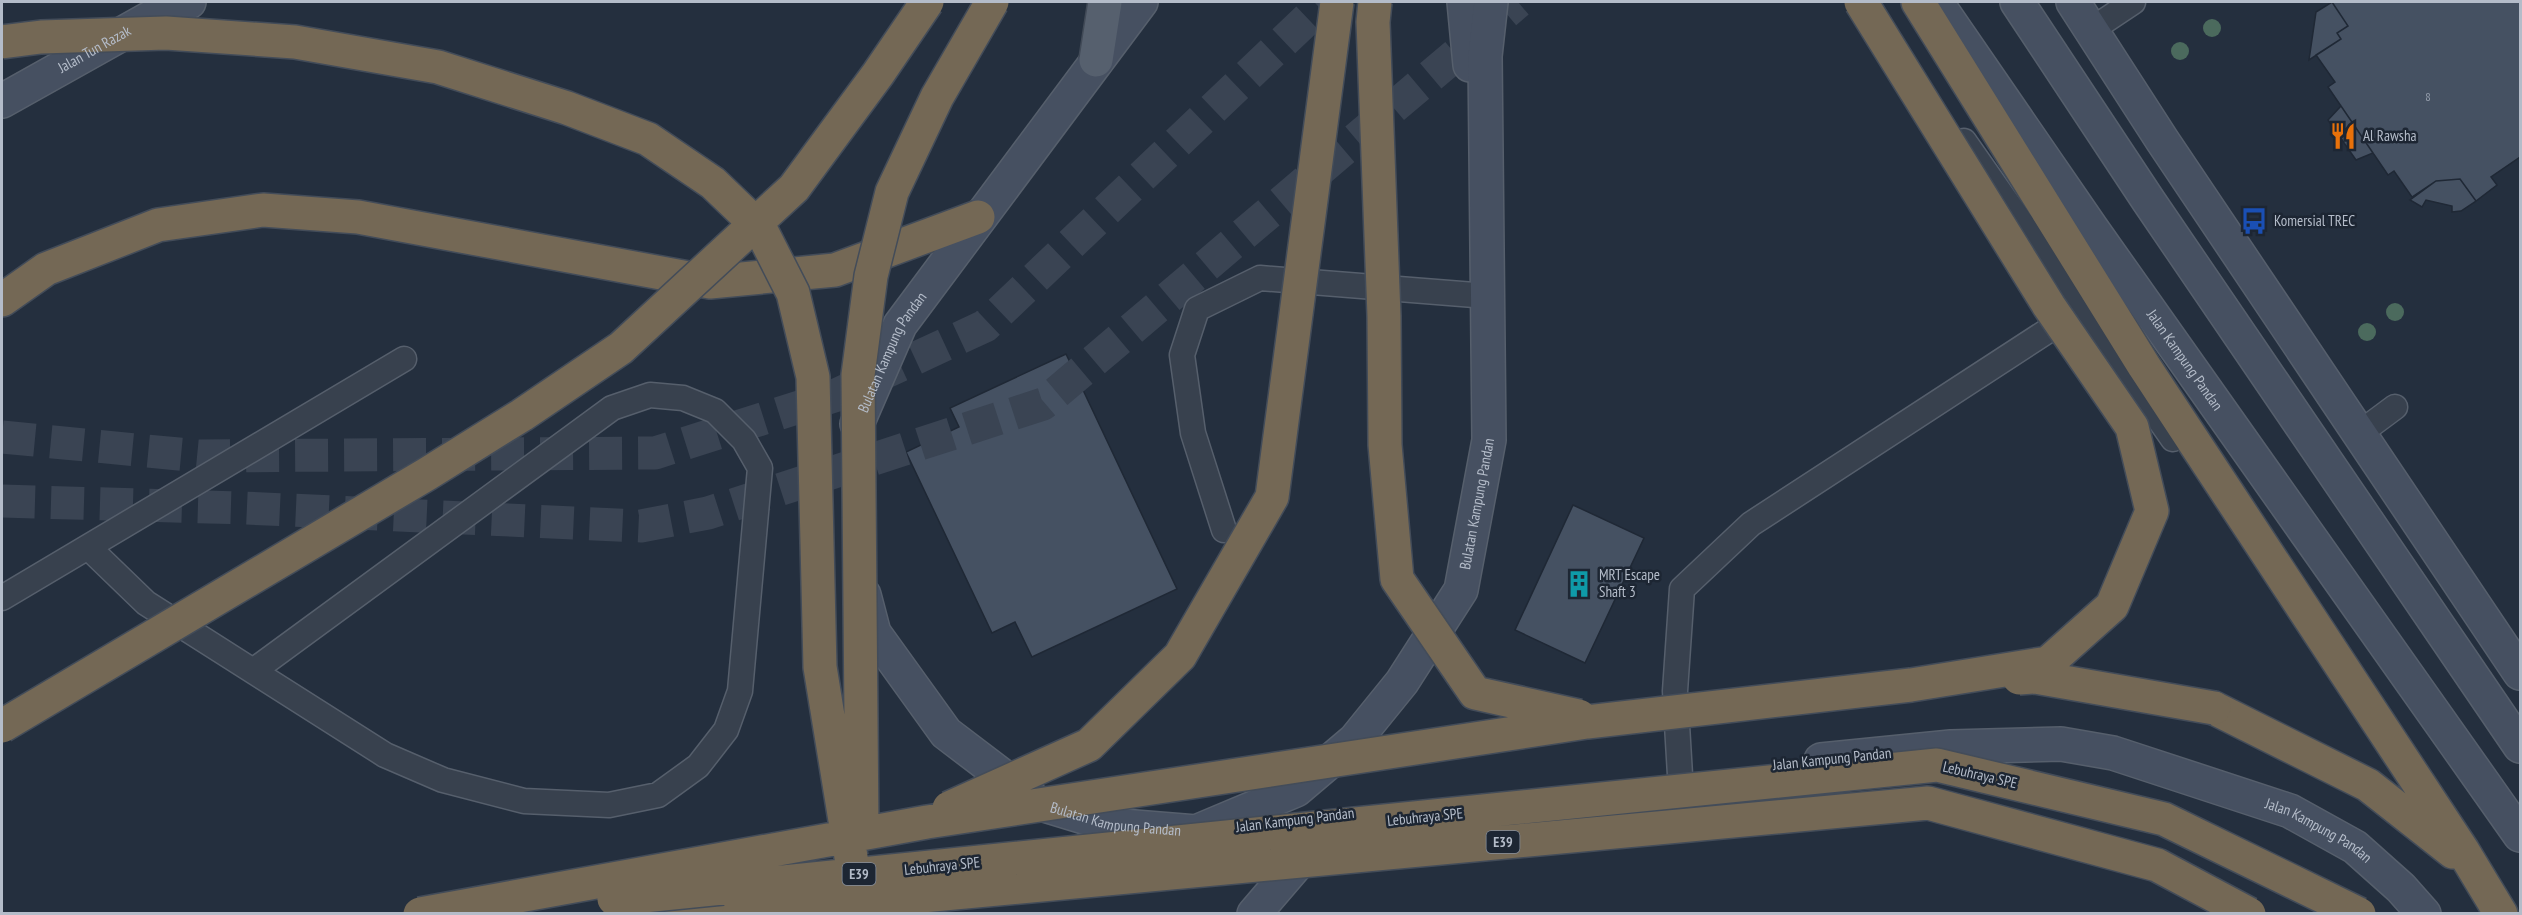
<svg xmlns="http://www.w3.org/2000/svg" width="2522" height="915" font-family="'PT Sans Narrow',sans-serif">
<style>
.building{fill:#455162;stroke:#1f2835;stroke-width:1.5}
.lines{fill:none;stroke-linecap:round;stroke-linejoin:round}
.highway-tunnel{stroke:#3a4453;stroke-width:33;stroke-dasharray:33 16;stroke-linecap:butt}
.lane-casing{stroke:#565f6c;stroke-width:27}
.secondary-casing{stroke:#565f6c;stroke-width:36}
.primary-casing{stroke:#414a57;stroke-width:36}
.highway-casing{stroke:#434c59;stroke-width:36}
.lane{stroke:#38414e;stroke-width:24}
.secondary{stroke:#465061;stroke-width:33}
.primary{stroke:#56606e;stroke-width:33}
.highway{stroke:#746855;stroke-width:33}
.highway-bridge-casing{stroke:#434c59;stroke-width:36;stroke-linecap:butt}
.highway-bridge{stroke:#746855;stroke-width:33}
.tree{fill:#4b6a5d}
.labels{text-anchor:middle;stroke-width:5;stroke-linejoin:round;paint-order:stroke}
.number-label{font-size:12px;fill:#98a1af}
.shield{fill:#1d2633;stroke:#878f9c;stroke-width:1.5}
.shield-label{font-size:14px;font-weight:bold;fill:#b4bcc9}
.street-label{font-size:15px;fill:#b4bcc9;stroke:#1d2633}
.poi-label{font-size:15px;fill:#b4bcc9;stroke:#1d2633;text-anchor:start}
</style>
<rect width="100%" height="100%" fill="#242f3e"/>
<!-- building -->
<path class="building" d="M2332 2H2520V157L2491 177 2497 185 2476 201 2460 179 2436 181 2412 197 2394 171 2388 175 2328 87 2335 82 2316 55 2341 39 2337 33 2348 26Z
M2332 2 2348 26 2337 33 2341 39 2309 60 2316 12Z
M2341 106 2373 153 2356 160 2328 120Z
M2460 179 2476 201 2461 211 2452 212V206L2426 200 2422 207 2410 200 2436 181Z
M1066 354 1177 589 1032 657 1015 622 992 633 906 452 959 427 950 408Z
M1573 505 1644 538 1585 663 1515 630Z"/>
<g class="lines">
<!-- highway-tunnel -->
<path class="highway-tunnel" d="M2 437 199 456 655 453 834 396 985 326 1325 2
M2 501 244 508 641 526 708 513 1043 404 1518 2"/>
<defs>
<path id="lane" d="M2091 30 2133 2
M1964 141 2173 439
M2360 433 2395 407
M1224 530 1193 433 1182 355 1197 309 1260 278 1487 296
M88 547 146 603 385 755 443 780 524 801 609 805 658 795 698 766 726 730 740 691 760 468 744 440 715 411 683 398 650 395 612 408 253 671
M2 598 404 359
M1680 775 1675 691 1682 589 1751 524 2075 313"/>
<g id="secondary">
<path d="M1464 2 1470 65"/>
<path id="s1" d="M1936 2 2092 229 2520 835"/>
<path d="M2017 2 2148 200 2520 746"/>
<path d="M2073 2 2162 140 2520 673"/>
<path id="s2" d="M2 101 161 12 189 2"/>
<path id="s3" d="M857 424 900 325 1141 2"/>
<path id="s4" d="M864 595 874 633 946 733 1038 803 1110 825 1196 832 1296 790 1355 740 1402 682 1461 590 1489 440 1485 56 1491 2"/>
<path id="s5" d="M1821 760 1951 747 2061 744 2113 753 2290 811 2355 847 2401 888 2424 914"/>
<path d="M1254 914 1314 844"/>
</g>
<path id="primary" d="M1096 60 1105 2"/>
<path id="highway" d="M1918 2 2144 366 2463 851 2501 914
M2 300 46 269 158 225 263 210 358 217 710 282 835 270 978 217
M2214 708 2368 785 2453 852
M653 914 761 898"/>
</defs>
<!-- lane casing -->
<use href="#lane" class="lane-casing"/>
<!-- secondary casing -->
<use href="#secondary" class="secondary-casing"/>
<!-- primary casing -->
<use href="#primary" class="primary-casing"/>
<!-- highway casing -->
<use href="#highway" class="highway-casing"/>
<!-- lane -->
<use href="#lane" class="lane"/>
<!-- secondary -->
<use href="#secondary" class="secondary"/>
<!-- primary -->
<use href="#primary" class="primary"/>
<!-- highway -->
<use href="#highway" class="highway"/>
<defs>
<path id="highway-bridge" d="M1375 2 1373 22 1384 316 1385 445 1397 579 1475 693 1579 716
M2 42 41 37 166 33 295 42 438 67 567 108 648 139 713 183 760 228 793 293 813 377 820 667 851 857
M2019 678 2035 677 2214 708
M2 726 427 474 522 415 621 348 794 188 878 74 927 2
M949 808 1089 745 1180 656 1272 497 1337 2
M862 832 858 375 871 276 892 192 937 97 992 2
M614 899 1937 765 2164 819 2359 914
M739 913 1928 803 2157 865 2249 914
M420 914 927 822 1587 722 1911 685 2048 663 2112 606 2152 511 2132 427 2049 306 1861 2"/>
</defs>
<!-- highway-bridge casing -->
<use href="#highway-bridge" class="highway-bridge-casing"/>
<!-- highway-bridge -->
<use href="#highway-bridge" class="highway-bridge"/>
</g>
<!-- trees -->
<g class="tree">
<circle cx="2212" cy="28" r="9"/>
<circle cx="2180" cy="51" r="9"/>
<circle cx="2395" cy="312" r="9"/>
<circle cx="2367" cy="332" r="9"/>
</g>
<!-- icons -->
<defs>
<symbol id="restaurant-bare" viewBox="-9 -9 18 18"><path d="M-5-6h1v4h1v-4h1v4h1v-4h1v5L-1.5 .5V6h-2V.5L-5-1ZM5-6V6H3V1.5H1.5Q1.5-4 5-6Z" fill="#e8710a" stroke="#1d2633" stroke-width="2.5" paint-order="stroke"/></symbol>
<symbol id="bus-bare" viewBox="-9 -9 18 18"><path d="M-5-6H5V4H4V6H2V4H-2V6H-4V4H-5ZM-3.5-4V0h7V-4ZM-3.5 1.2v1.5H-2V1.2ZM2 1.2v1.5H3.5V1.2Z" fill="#1a4fb4" stroke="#1d2633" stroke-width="2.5" paint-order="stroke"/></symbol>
<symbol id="building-bare" viewBox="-9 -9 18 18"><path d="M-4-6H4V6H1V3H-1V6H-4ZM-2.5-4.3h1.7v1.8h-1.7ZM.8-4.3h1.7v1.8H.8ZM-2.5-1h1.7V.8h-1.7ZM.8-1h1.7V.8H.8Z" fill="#0f9aa8" stroke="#1d2633" stroke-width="2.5" paint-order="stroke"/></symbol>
</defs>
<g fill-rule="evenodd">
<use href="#restaurant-bare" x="2324" y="117" width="38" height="38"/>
<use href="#bus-bare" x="2235" y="202" width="38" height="38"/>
<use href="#building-bare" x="1560" y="565" width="38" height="38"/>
</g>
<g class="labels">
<!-- number labels -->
<g class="number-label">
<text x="2428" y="101">8</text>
</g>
<!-- shield labels -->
<g class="shield">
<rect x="1486.5" y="831" width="33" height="22" rx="4.5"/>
<rect x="842.5" y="863" width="33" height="22" rx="4.5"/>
</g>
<g class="shield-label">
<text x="1503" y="847">E39</text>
<text x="859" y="879">E39</text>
</g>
<!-- street labels -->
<g class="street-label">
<text dy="5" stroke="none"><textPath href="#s2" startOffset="106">Jalan Tun Razak</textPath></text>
<text dy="5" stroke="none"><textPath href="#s3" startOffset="80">Bulatan Kampung Pandan</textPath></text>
<text dy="5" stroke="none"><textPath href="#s1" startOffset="436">Jalan Kampung Pandan</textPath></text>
<text dy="5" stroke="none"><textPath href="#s4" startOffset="897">Bulatan Kampung Pandan</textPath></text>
<text transform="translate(1832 759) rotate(-6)" y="5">Jalan Kampung Pandan</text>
<text transform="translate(1980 775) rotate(13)" y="5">Lebuhraya SPE</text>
<text transform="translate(1425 817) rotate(-6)" y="5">Lebuhraya SPE</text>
<text dy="5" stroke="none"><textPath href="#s4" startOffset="358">Bulatan Kampung Pandan</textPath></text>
<text transform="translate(1295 820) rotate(-7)" y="5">Jalan Kampung Pandan</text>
<text dy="5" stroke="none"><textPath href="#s5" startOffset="514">Jalan Kampung Pandan</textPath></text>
<text transform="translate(942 866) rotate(-6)" y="5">Lebuhraya SPE</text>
</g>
<!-- poi labels -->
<g class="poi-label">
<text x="2363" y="141">Al Rawsha</text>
<text x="2274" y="226">Komersial TREC</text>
<text x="1599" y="580">MRT Escape<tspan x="1599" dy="17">Shaft 3</tspan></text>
</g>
</g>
<!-- border -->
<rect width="2522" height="915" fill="none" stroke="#b4bcc9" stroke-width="6"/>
</svg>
